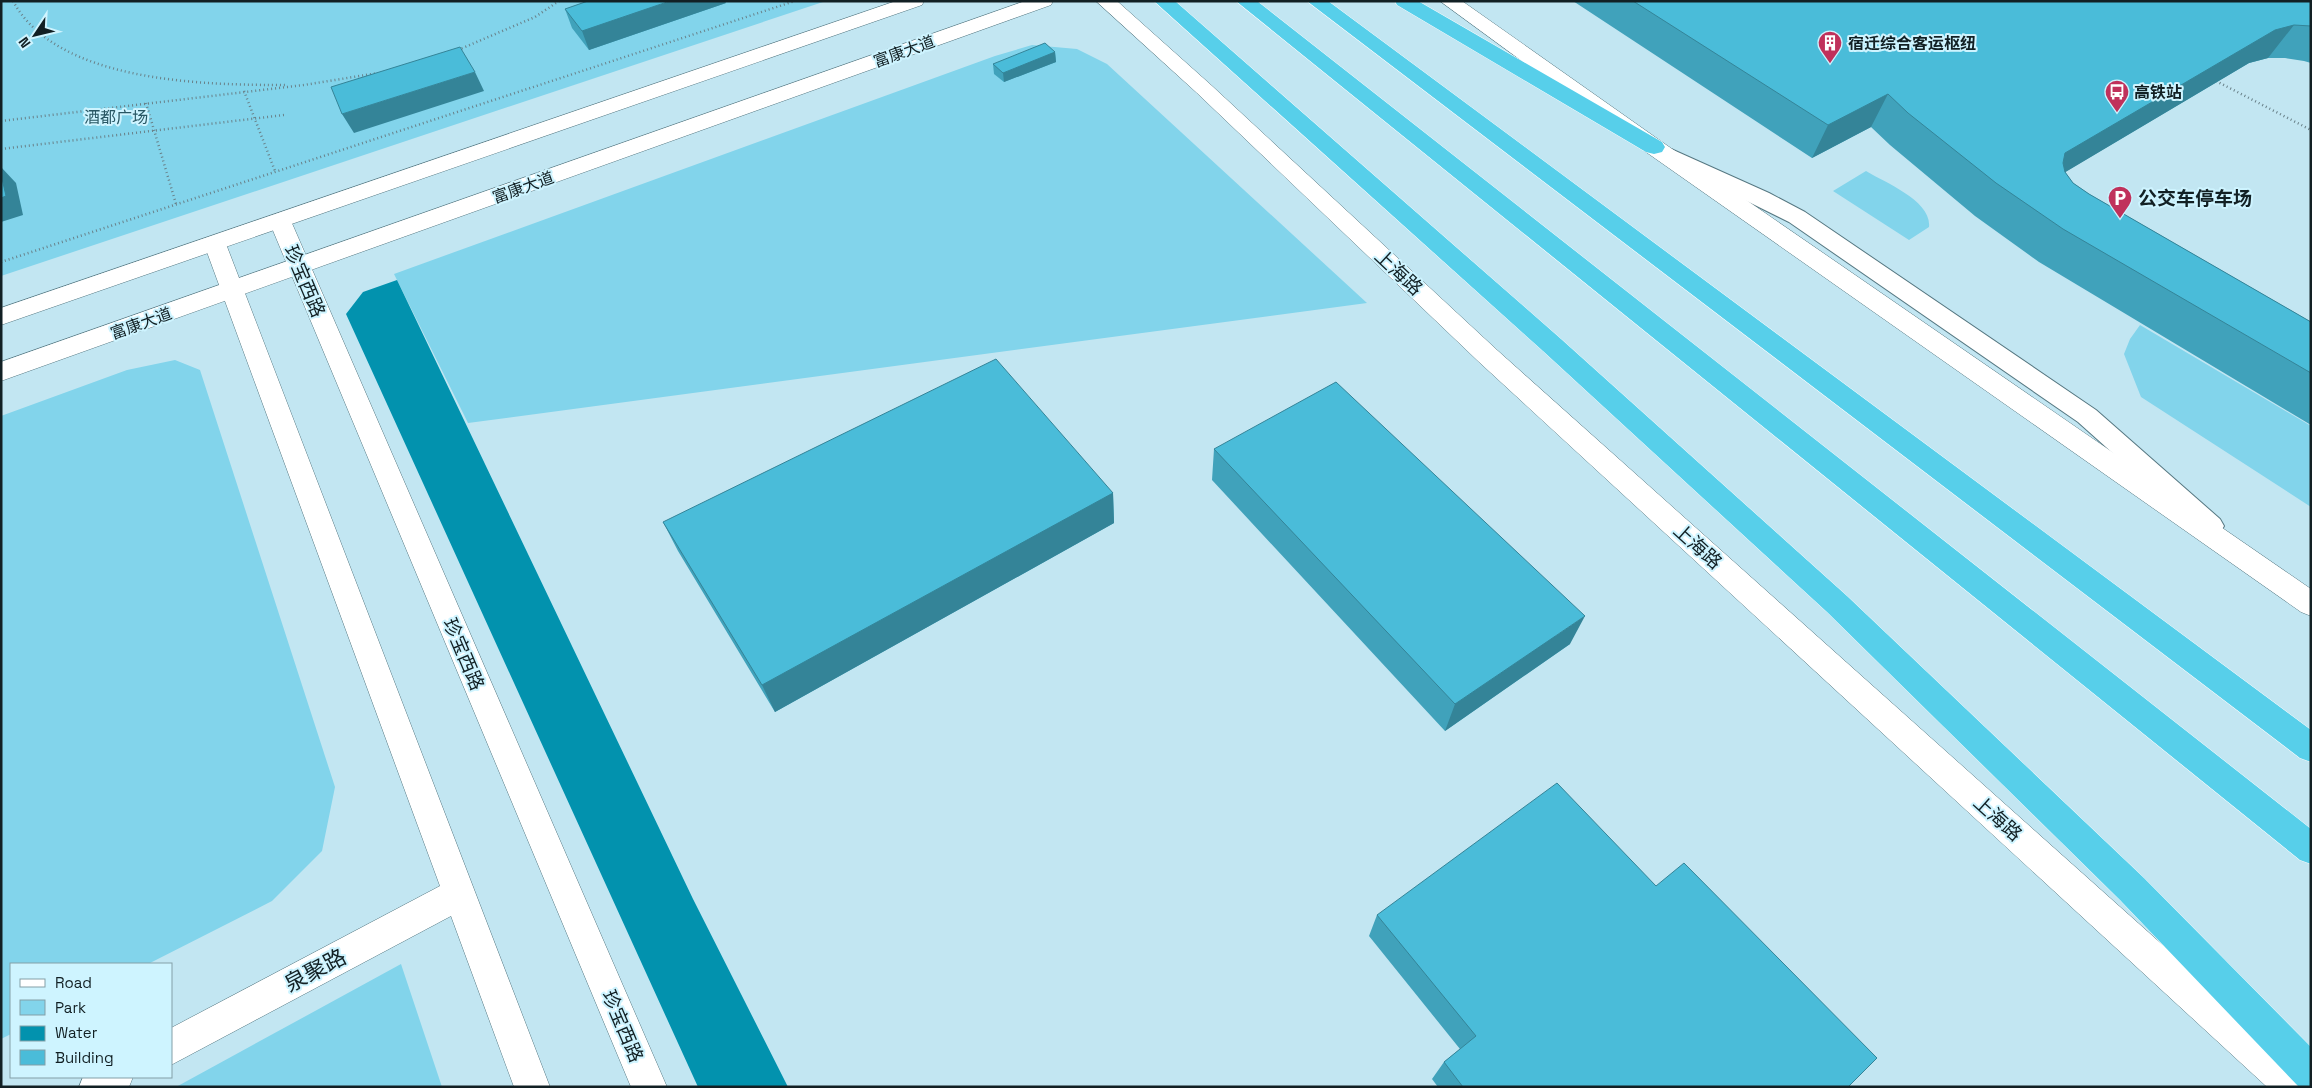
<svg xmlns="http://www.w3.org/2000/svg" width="2312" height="1088" font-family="'Space Grotesk','Noto Sans SC',sans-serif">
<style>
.green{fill:#82d4eb}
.water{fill:#0292ae}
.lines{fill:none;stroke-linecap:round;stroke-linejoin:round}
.service-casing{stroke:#567882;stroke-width:2}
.minor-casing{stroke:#567882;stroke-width:1}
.tertiary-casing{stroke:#567882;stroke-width:1}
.secondary-casing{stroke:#567882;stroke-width:1}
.trunk-casing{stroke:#fff;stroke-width:1}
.path{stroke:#698189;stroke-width:2.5;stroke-dasharray:1 3;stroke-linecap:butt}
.service{fill:#fff;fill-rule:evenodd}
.minor{fill:#fff;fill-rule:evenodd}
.tertiary{fill:#fff;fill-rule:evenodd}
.secondary{fill:#fff;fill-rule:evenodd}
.trunk{fill:#57cfea;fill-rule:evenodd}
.wall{fill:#40a2bb}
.shaded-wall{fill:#348498}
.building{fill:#4abcd9;stroke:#348498}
.labels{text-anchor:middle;stroke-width:4;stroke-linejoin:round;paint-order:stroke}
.far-poi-label{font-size:16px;font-weight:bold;fill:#122024;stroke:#cef4ff;text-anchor:start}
.far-street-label{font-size:16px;fill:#122024;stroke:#cef4ff}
.far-park-label{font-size:16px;fill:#285764;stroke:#cef4ff}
.poi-label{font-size:19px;font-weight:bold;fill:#122024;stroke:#cef4ff;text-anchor:start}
.street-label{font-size:19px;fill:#122024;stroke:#cef4ff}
.near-street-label{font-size:22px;fill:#122024;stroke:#cef4ff}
</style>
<rect width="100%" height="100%" fill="#c2e6f2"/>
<!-- green -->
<path class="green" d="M1 1H826L1 276Z
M1032 45 1077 49 1107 64 1367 303 468 423 394 274 995 56Z
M1866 171C1886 183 1932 201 1929 227L1909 240 1833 191Z
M2140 325 2311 426V507L2141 397 2124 354 2130 339Z
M175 360 200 370 335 787 322 851 272 901 148 964H11V1034L1 1039V416L127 370Z
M401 964 442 1087H176Z"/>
<!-- water -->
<path class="water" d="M397 280 693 899 788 1087H698L346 314 363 292Z"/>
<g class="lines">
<defs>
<path id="service" d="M1671 149 1769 193 1805 212 2096 410 2220 519 2224 526 2220 533 2211 536 2202 533 2078 422 1789 222 1664 160 1661 155 1664 150Z"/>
<path id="minor" d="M280 214 288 216 291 221 667 1087H631L269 221 272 216Z
M215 236 223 239 226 244 550 1087H514L451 916 171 1065V1028L440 886 204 244 207 239Z
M83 1077H133L129 1087H79Z"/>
<path id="tertiary" d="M896 1H924L922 5 1 325V308Z
M1025 1H1053L1051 5 1 381V362Z"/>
<path id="secondary" d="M1096 1H1117L1211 85 1497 350 2307 1074 2311 1087H2267L1479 362 1197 93Z
M1440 1H1462L1662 142 2311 589V616L2301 612 1646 152Z"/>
<path id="trunk" d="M1154 1H1175L1561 339 1847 596 2144 878 2311 1047V1087L2298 1086 2120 900 1827 612 1543 351Z
M1236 1H1257L2311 829V864L2300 860Z
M1307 1H1328L2311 730V762L2300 758Z
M1395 1H1418L1662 142 1665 147 1662 152 1654 154 1646 152 1397 5Z"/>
</defs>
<!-- service casing -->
<use href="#service" class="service-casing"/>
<!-- minor casing -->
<use href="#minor" class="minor-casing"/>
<!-- tertiary casing -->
<use href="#tertiary" class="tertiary-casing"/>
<!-- secondary casing -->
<use href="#secondary" class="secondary-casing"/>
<!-- trunk casing -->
<use href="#trunk" class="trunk-casing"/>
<!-- path -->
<path class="path" d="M13 1C57 83 205 85 286 85
M458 50 535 17 559 1
M2216 81 2311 130
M244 91 275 171
M146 103 176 204
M1 121 304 85 378 73
M1 149 284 115
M1 262 795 1"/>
<!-- service -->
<use href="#service" class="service"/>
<!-- minor -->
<use href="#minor" class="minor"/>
<!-- tertiary -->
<use href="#tertiary" class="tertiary"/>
<!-- secondary -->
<use href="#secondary" class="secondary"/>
<!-- trunk -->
<use href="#trunk" class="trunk"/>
</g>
<!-- wall -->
<path class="wall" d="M1573 1H2311V63L2304 61 2285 58H2268L2249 63 2065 172 2073 183 2089 194 2311 322V425L2039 262 1975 216 1890 145 1871 127 1812 158Z
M726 3 589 50 572 28 565 9Z
M1055 52 1056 62 1004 82 994 74 993 64Z
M1214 449 1570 644 1445 731 1212 480Z
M1113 493 1114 523 775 712 678 551 663 522Z
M1377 915 1848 1087H1438L1432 1079 1444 1062 1460 1049 1369 936Z"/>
<!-- shaded-wall -->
<path class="shaded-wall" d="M670 1H725L726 3 589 50 582 31Z
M2294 25 2268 58 2249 63 2042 186 2065 153 2275 30Z
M1055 52 1056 62 1004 82 1003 73Z
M475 72 484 91 354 133 342 114Z
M1888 94 1871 127 1812 158 1828 125Z
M1 167 16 183 23 215 1 222Z
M1113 493 1114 523 775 712 762 685Z
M1585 616 1570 644 1445 731 1455 704Z"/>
<!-- building -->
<path class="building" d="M588 1H670L582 31 565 9Z
M1633 1H2311V26L2294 25 2275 30 2065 153 2063 163 2065 172 2073 183 2089 194 2311 322V373L2063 229 1996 183 1908 113 1888 94 1828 125Z
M1045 43 1055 52 1003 73 993 64Z
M460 47 475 72 342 114 331 87Z
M1 174 6 196 1 198Z
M996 359 1113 493 762 685 663 522Z
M1336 382 1585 616 1455 704 1214 449Z
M1557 783 1656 886 1684 863 1877 1058 1848 1087H1463L1444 1062 1476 1036 1377 915Z"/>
<!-- icons -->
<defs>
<symbol id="building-pin" viewBox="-11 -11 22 30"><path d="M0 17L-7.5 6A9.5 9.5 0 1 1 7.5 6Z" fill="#c0315b" stroke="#cef4ff"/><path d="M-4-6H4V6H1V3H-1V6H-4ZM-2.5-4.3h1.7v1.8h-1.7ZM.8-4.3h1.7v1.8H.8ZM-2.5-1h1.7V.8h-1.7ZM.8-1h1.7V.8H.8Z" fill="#fff"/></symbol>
<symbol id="bus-pin" viewBox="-11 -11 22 30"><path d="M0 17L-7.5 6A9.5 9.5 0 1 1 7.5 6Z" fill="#c0315b" stroke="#cef4ff"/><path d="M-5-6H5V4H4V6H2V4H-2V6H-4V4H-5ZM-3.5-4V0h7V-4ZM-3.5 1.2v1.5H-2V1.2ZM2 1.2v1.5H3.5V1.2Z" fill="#fff"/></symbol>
<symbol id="parking-pin" viewBox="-11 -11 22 30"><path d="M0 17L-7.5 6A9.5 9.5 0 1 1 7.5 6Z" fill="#c0315b" stroke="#cef4ff"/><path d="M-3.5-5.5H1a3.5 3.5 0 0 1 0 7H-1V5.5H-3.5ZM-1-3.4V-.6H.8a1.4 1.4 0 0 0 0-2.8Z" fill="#fff"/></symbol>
</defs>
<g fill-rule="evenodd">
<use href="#building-pin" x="1816" y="29" width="28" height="38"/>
<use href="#bus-pin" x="2103" y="78" width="28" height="38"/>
<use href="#parking-pin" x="2106" y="184" width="28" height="38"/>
</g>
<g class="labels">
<!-- far-poi labels -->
<g class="far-poi-label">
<text x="1848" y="49">宿迁综合客运枢纽</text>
<text x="2134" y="98">高铁站</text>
</g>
<!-- far-street labels -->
<g class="far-street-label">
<text transform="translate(904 51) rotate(-20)" y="6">富康大道</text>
<text transform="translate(523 187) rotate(-20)" y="6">富康大道</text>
<text transform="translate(141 323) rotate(-20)" y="6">富康大道</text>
</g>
<!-- far-park labels -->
<g class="far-park-label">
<text x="116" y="123">酒都广场</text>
</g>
<!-- poi labels -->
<g class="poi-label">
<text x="2138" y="205">公交车停车场</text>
</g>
<!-- street labels -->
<g class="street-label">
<text transform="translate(1399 272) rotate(43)" y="7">上海路</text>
<text transform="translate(305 281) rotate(67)" y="7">珍宝西路</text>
<text transform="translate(1698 546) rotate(42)" y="7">上海路</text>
<text transform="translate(464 654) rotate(67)" y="7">珍宝西路</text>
<text transform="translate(1998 818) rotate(42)" y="7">上海路</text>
<text transform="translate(623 1026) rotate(67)" y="7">珍宝西路</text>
</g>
<!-- near-street labels -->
<g class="near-street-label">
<text transform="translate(315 970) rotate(-28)" y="8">泉聚路</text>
</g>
</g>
<!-- border -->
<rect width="2312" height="1088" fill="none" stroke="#122024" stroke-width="5"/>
<!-- legend -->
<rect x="10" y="963" width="162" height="115" fill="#cef4ff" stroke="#839fa7"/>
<rect x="20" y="979" width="25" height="8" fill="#ffffff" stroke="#839fa7"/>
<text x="55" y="988" font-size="15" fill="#122024">Road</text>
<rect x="20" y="1000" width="25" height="15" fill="#82d4eb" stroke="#839fa7"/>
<text x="55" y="1013" font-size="15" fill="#122024">Park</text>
<rect x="20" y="1026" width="25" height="15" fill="#0292ae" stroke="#839fa7"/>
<text x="55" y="1038" font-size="15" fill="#122024">Water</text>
<rect x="20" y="1050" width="25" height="15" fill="#4abcd9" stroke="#839fa7"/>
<text x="55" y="1063" font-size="15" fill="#122024">Building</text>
<!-- north arrow -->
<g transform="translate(35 35) rotate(235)" stroke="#cef4ff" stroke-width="4" paint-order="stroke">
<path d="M0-4L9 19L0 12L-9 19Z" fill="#122024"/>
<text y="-8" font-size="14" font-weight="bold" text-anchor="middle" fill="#122024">N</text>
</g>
</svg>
